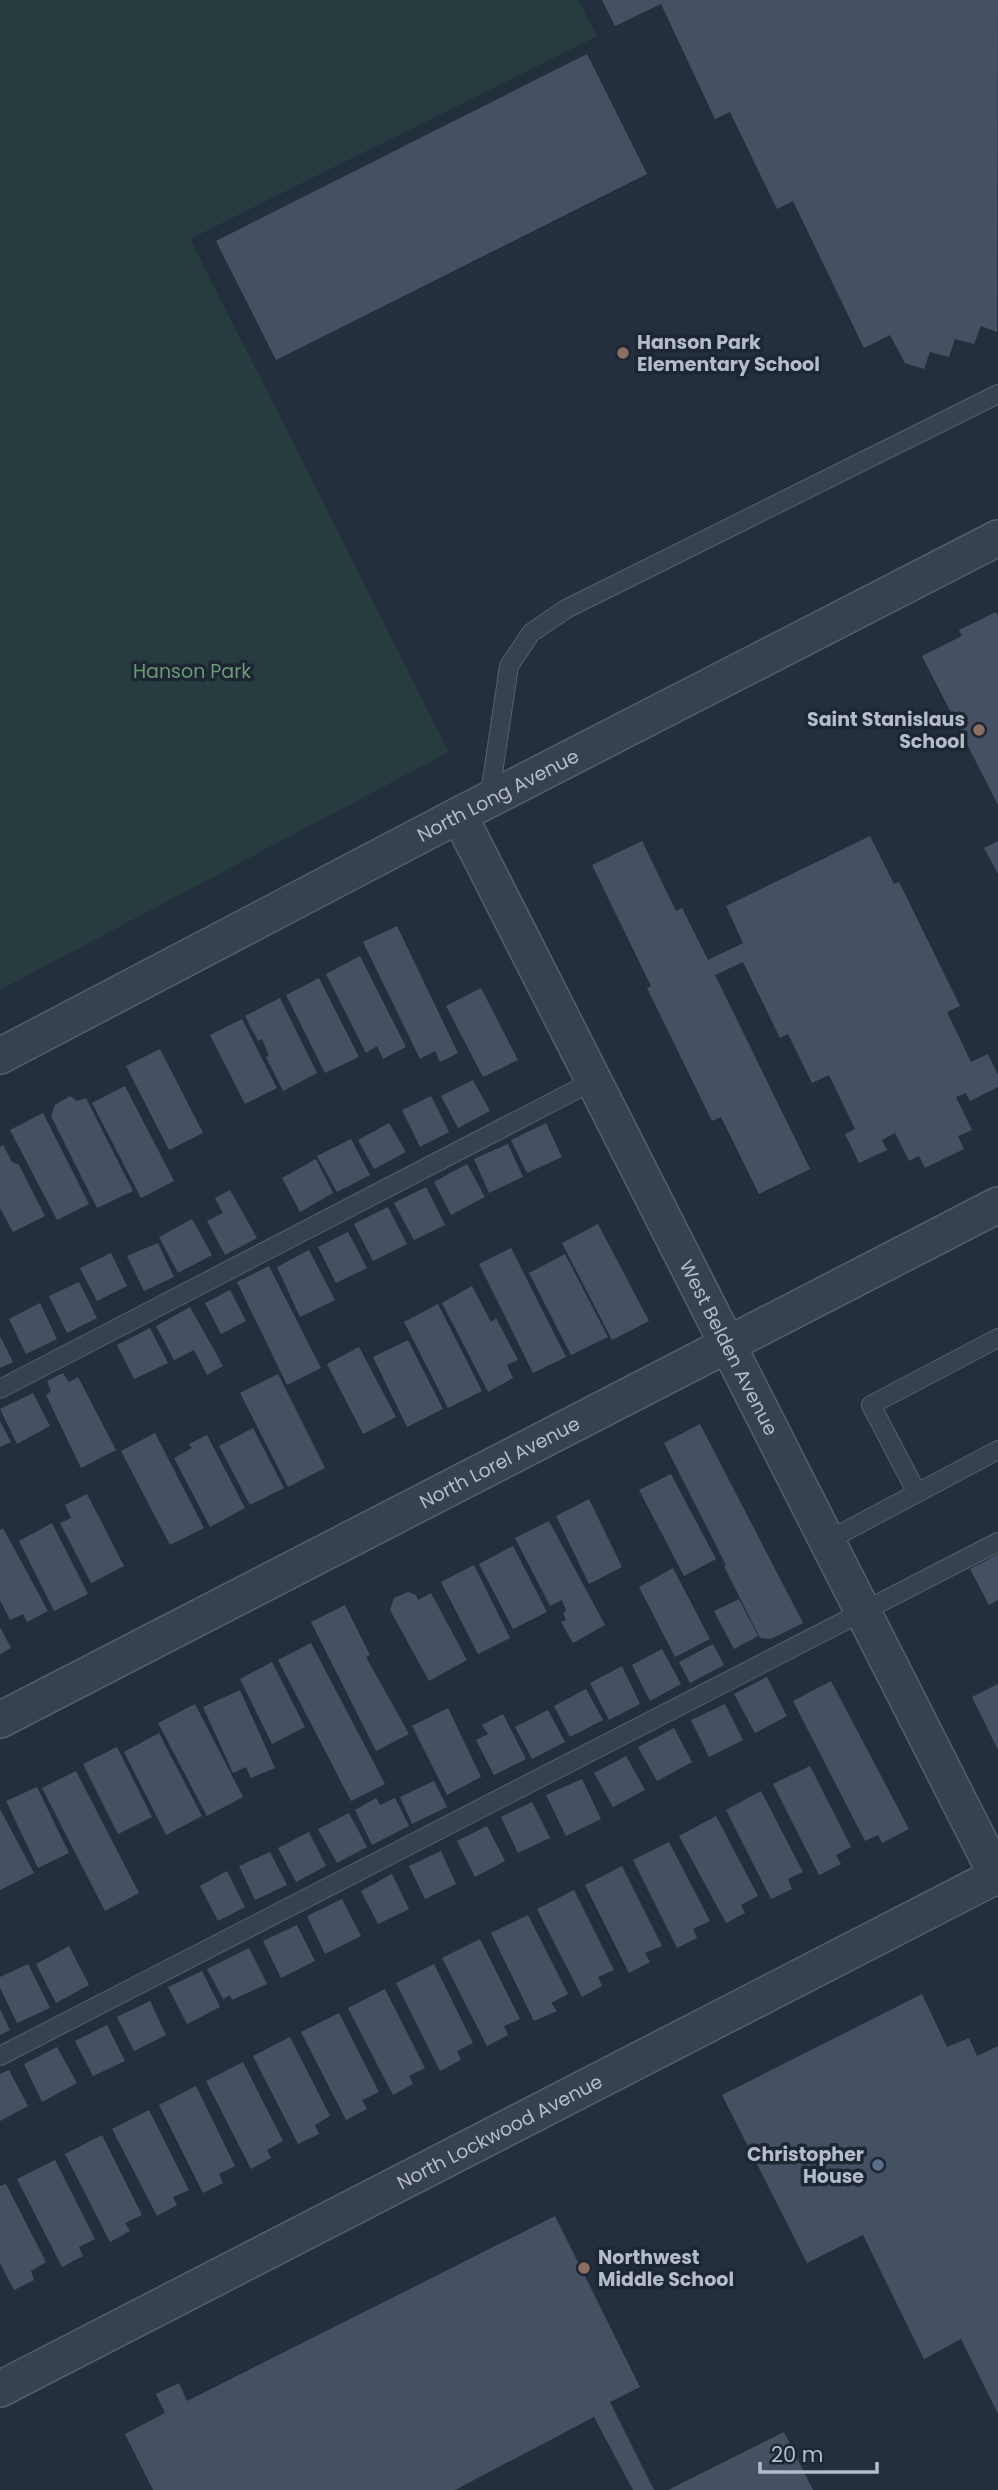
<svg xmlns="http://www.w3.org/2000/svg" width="998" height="2490" font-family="Poppins,sans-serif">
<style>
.green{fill:#263c3f}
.building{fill:#455162}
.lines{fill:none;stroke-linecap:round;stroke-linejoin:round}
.lane-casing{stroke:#565f6c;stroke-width:20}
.street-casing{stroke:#565f6c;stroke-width:38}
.lane{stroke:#38414e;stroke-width:18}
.street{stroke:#38414e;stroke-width:35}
.education-dot{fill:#8d6e63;stroke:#1d2633;stroke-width:2.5}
.service-dot{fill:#5c6f8a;stroke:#1d2633;stroke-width:2.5}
.labels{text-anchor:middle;stroke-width:7;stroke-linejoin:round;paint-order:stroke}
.poi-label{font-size:19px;font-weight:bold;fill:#b4bcc9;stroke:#1d2633;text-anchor:start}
.park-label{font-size:19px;fill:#6b9a76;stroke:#1d2633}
.street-label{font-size:19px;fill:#b4bcc9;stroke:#1d2633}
</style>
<rect width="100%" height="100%" fill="#242f3e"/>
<!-- green -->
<path class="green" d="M0 0H578L597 36 190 239 449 752 0 990Z"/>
<!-- building -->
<path class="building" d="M602 0H998L997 332 981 326 974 344 955 339 949 357 930 352 924 369 905 363 890 335 864 348 793 201 777 209 730 112 715 119 661 4 615 26Z
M587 54 647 174 276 360 216 241Z
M996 612 998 616V805L922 656 962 636 959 630Z
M870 836 894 884 899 882 960 1006 947 1012 971 1062 988 1054 998 1075V1087L970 1101 966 1093 956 1097 972 1130 958 1136 964 1149 925 1168 919 1156 909 1161 895 1133 882 1140 887 1150 859 1163 845 1134 855 1129 829 1075 812 1083 788 1034 780 1038 743 962 715 975 810 1169 759 1194 721 1117 712 1121 647 988 651 986 592 865 642 841 676 911 682 908 708 960 743 943 726 906Z
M998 841V874L984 848Z
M397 926 458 1053 440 1062 435 1051 420 1059 363 942Z
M360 956 406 1047 383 1059 377 1046 366 1053 326 974Z
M319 978 359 1057 325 1073 286 995Z
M481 988 518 1060 483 1077 446 1006Z
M280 998 317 1073 283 1091 266 1057 269 1056 262 1039 258 1041 245 1016Z
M242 1019 277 1088 245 1104 210 1035Z
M160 1049 203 1133 169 1150 126 1066Z
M473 1080 490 1111 458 1128 441 1096Z
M125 1086 174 1181 141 1198 92 1103Z
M70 1096 77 1101 86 1098 133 1191 97 1208 51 1116 55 1105Z
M431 1096 449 1132 420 1147 402 1110Z
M43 1113 89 1204 57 1220 10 1130Z
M389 1123 406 1152 374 1169 358 1140Z
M546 1123 562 1157 527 1173 511 1140Z
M351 1139 370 1175 337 1192 317 1156Z
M508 1144 523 1177 489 1193 474 1159Z
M3 1145 12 1162 19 1165 45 1216 13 1232 0 1208V1147Z
M316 1159 333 1193 300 1212 282 1178Z
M467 1164 485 1197 451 1215 434 1182Z
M426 1187 445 1225 414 1240 394 1203Z
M230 1190 257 1238 225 1255 207 1221 223 1213 215 1198Z
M388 1207 407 1244 373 1261 354 1224Z
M192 1219 212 1255 178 1273 159 1237Z
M598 1224 649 1321 612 1340 562 1243Z
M348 1232 367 1268 336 1283 318 1247Z
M158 1243 174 1277 144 1291 127 1256Z
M511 1248 566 1357 533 1373 479 1264Z
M309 1250 335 1300 300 1317 277 1267Z
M111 1253 127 1286 97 1301 80 1268Z
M565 1254 608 1337 571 1355 529 1273Z
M269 1266 321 1368 287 1385 237 1282Z
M79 1282 97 1318 67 1333 49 1296Z
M472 1286 491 1322 496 1318 518 1360 507 1365 513 1378 488 1392 442 1303Z
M230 1290 246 1321 221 1334 205 1303Z
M40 1303 57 1339 26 1354 9 1319Z
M438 1304 482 1391 448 1408 404 1322Z
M190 1307 223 1366 207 1375 194 1350 174 1360 156 1326Z
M150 1328 168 1363 134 1379 117 1345Z
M0 1336 13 1362 0 1368Z
M408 1340 443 1409 407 1427 373 1357Z
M359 1347 396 1417 363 1434 327 1364Z
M63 1373 69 1382 78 1377 116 1450 81 1468 46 1395 51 1391 47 1381Z
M278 1374 325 1468 288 1487 240 1393Z
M33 1393 50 1426 17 1444 0 1409Z
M0 1421 11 1442 0 1447Z
M700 1424 803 1623 771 1639 760 1638 724 1566 726 1565 664 1443Z
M253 1428 284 1488 250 1505 219 1446Z
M155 1433 204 1528 170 1545 121 1451Z
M207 1435 245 1508 210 1527 174 1458 192 1448 189 1444Z
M671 1474 716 1559 684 1576 639 1490Z
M87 1494 124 1566 91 1583 60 1523 71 1518 65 1505Z
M589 1499 622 1567 589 1584 556 1516Z
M549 1521 605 1625 573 1643 561 1622 566 1620 563 1613 566 1611 562 1600 550 1606 515 1538Z
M52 1523 88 1594 54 1611 19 1541Z
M3 1528 48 1611 27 1622 23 1614 10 1620 0 1600V1530Z
M513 1546 547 1612 513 1629 479 1564Z
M998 1554V1600L989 1605 970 1569Z
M474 1565 510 1638 478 1654 441 1582Z
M673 1568 710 1639 675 1657 639 1587Z
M408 1592 416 1595 418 1600 431 1593 467 1660 429 1681 390 1610 394 1598Z
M739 1599 758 1636 734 1649 714 1611Z
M345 1605 370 1655 366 1657 409 1734 376 1751 311 1622Z
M0 1627 11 1648 0 1654Z
M311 1643 385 1784 351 1801 278 1660Z
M713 1644 724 1665 690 1683 679 1662Z
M662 1649 681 1684 650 1701 632 1665Z
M272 1662 305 1727 272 1744 240 1679Z
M622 1666 640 1704 609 1720 590 1683Z
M767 1677 787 1716 755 1733 734 1694Z
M831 1681 909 1829 882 1843 878 1835 865 1841 793 1701Z
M998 1684V1750L972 1697Z
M586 1689 603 1720 570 1737 554 1706Z
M240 1690 275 1768 251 1778 246 1767 233 1773 203 1707Z
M195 1704 243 1797 207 1816 158 1723Z
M725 1704 743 1740 709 1757 691 1720Z
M448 1708 481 1777 447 1795 412 1726Z
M548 1710 565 1742 532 1759 515 1727Z
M503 1714 526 1759 494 1775 476 1740 488 1734 482 1725Z
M674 1728 692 1762 657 1781 638 1747Z
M159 1733 202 1816 166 1835 124 1752Z
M117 1747 152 1817 118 1834 83 1764Z
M626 1756 645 1790 613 1807 594 1773Z
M810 1766 851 1847 836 1855 841 1864 819 1875 773 1784Z
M76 1771 139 1893 105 1911 42 1788Z
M582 1779 601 1819 566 1836 546 1795Z
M434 1781 447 1807 412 1824 400 1797Z
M37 1787 69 1853 38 1868 6 1801Z
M761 1791 803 1872 788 1879 792 1889 771 1899 726 1810Z
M376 1798 380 1805 395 1798 409 1826 372 1845 355 1810Z
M532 1802 550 1838 518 1853 501 1817Z
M0 1809 34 1873 0 1890Z
M349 1813 367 1847 337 1863 318 1829Z
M716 1816 758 1896 741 1905 745 1913 726 1923 679 1836Z
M487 1826 505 1861 475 1877 457 1841Z
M309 1832 326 1866 296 1882 278 1848Z
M669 1842 710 1921 693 1929 697 1938 677 1948 633 1860Z
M441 1851 456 1884 425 1899 409 1866Z
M270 1852 287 1885 255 1900 239 1866Z
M622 1866 662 1946 645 1953 650 1962 629 1973 585 1885Z
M227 1871 245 1907 218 1921 200 1886Z
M392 1874 409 1909 378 1924 361 1891Z
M574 1890 614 1970 598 1977 602 1986 582 1997 537 1909Z
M342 1899 361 1936 325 1954 307 1916Z
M528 1915 568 1994 551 2003 557 2011 534 2021 491 1933Z
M297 1925 315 1961 281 1978 263 1941Z
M480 1939 520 2019 504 2026 508 2035 487 2046 442 1958Z
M69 1946 89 1985 56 2003 36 1964Z
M249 1948 267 1984 232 2000 230 1995 223 1999 207 1969Z
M28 1964 50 2008 17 2023 0 1988V1977Z
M434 1964 473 2043 457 2051 461 2060 440 2071 396 1983Z
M202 1971 220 2007 187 2024 168 1987Z
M385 1989 425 2068 409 2076 413 2084 393 2095 348 2008Z
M922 1994 947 2047 969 2038 977 2056 998 2046V2414L961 2339 924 2359 863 2235 807 2263 722 2095Z
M150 2001 166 2035 134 2051 117 2017Z
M0 2009 10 2030 0 2035Z
M339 2013 379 2092 362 2100 367 2109 346 2120 301 2032Z
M107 2025 125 2061 93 2076 75 2041Z
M290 2037 330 2116 315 2125 319 2134 298 2144 253 2056Z
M57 2047 77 2083 42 2102 24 2064Z
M243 2062 283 2141 267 2150 271 2158 251 2169 206 2081Z
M9 2070 28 2106 0 2121V2074Z
M196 2086 235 2166 219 2174 223 2183 203 2193 159 2105Z
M149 2110 189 2190 173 2197 177 2205 157 2216 112 2129Z
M102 2135 142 2215 125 2223 130 2231 110 2242 65 2154Z
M55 2160 95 2239 79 2247 83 2256 62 2267 17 2179Z
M6 2184 46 2262 31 2271 34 2280 14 2290 0 2263V2186Z
M555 2216 640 2387 610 2402 654 2490H633L594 2417 455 2490H153L125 2434 165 2413 156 2394 179 2383 187 2401Z
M784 2432 813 2490H668Z"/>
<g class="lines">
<defs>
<path id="lane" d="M489 800 509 666 531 633 566 609 998 394
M0 1389 593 1081
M917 1493 871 1405 998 1338
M827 1541 998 1450
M0 2056 998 1542"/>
<g id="street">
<path id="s1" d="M459 815 998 1878"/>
<path id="s2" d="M0 1056 459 815 998 538"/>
<path id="s3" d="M0 1720 998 1205"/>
<path id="s4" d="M0 2389 998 1875"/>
</g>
</defs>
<!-- lane casing -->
<use href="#lane" class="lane-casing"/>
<!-- street casing -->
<use href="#street" class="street-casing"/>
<!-- lane -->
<use href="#lane" class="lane"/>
<!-- street -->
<use href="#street" class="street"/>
</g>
<!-- markers -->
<g class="education-dot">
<circle cx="623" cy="353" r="7"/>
<circle cx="979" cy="730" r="7"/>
<circle cx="584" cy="2268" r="7"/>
</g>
<circle class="service-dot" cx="878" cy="2165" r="7"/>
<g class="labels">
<!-- poi labels -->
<g class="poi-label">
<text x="637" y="349">Hanson Park<tspan x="637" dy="22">Elementary School</tspan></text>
<text x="965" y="726" text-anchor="end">Saint Stanislaus<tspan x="965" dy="22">School</tspan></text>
<text x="864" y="2161" text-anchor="end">Christopher<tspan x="864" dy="22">House</tspan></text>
<text x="598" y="2264">Northwest<tspan x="598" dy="22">Middle School</tspan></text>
</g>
<!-- park labels -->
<g class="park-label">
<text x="192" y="678">Hanson Park</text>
</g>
<!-- street labels -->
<g class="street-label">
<text dy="7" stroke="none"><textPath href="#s2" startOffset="562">North Long Avenue</textPath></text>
<text dy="7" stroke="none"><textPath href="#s1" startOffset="597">West Belden Avenue</textPath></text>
<text dy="7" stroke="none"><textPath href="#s3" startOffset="562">North Lorel Avenue</textPath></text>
<text dy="7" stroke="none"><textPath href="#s4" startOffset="562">North Lockwood Avenue</textPath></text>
</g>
</g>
<!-- scale -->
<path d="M760 2462v10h117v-10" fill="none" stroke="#b4bcc9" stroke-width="3.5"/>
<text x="771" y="2462" font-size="21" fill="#b4bcc9" stroke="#1d2633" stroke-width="5" paint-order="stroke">20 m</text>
</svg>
